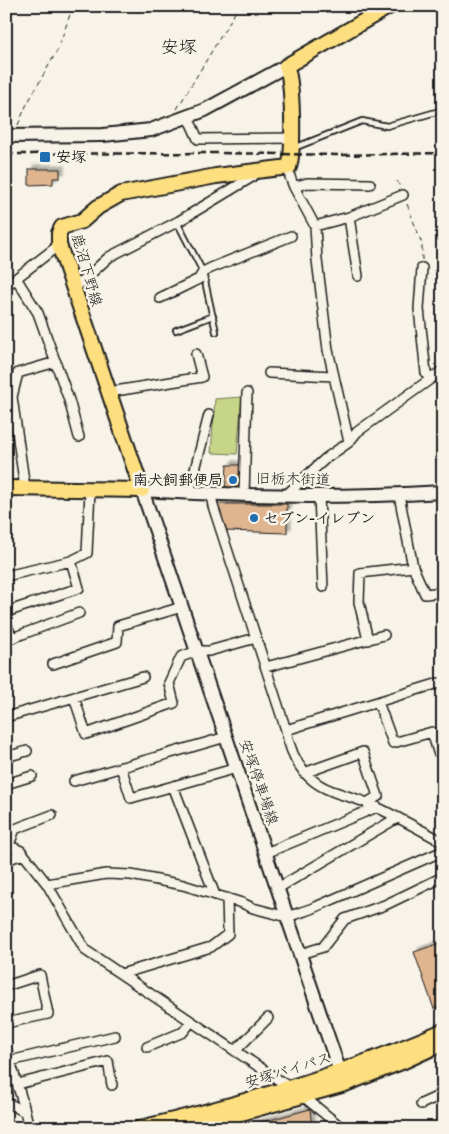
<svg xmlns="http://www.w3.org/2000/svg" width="449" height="1134" font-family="'Comic Neue','Klee One',sans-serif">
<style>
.green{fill:#c7d589;stroke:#727852}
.building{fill:#dfb590;stroke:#1c1c1c;filter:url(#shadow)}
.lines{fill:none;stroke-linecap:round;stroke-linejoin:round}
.lane-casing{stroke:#1c1c1c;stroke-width:8}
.street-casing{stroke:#1c1c1c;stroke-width:12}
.secondary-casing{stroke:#1c1c1c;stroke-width:16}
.primary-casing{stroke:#1c1c1c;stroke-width:18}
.path{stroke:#1c1c1c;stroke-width:1;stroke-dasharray:5 4;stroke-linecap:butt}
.lane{stroke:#f7f3e8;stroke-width:4.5}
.street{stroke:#f7f3e8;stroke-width:9}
.secondary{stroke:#f7f3e8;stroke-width:12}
.primary{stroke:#fddf80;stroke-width:14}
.rail{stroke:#1c1c1c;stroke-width:2.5;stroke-dasharray:8 4;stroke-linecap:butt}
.poi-dot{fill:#1f6fb2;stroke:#f7f3e8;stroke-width:2}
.labels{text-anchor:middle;stroke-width:5;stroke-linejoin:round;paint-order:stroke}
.poi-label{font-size:15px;font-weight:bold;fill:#1c1c1c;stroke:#f7f3e8;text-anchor:start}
.street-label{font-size:15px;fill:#1c1c1c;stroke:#f7f3e8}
.quarter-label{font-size:18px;fill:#1c1c1c;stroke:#f7f3e8}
</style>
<defs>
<filter id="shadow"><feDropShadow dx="4" dy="-4" stdDeviation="1" flood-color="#0004"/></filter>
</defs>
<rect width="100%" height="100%" fill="#f7f3e8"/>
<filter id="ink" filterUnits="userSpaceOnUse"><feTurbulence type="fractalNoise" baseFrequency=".02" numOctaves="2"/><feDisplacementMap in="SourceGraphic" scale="10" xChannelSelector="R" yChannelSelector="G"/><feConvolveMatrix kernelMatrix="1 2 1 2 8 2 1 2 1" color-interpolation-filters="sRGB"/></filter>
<g filter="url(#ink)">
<!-- green -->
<path class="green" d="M242 397 237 454 211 453 215 399Z"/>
<!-- building -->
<path class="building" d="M29 169H60V178H53V184L29 185Z
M227 465H240L239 494H225Z
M216 504H287V533L225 531Z
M443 942V1005L434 1009 414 952Z
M310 1109 312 1128H240Z"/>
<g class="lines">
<defs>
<path id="lane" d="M294 145 299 146 362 121 387 126 443 110
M177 222 203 272 216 332
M176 330 213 316"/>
<path id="street" d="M188 117 198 139 292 138
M289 167 290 177 294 187 315 226 317 260 328 350 349 442
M294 187 307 183 370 184
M349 217 358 276
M315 226 349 217 403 195
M422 268 419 309 426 373 429 379
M16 278 38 313 69 400 79 437
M6 286 59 245
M74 289 109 257 179 221 252 177 258 171
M160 298 199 279 203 272 211 268 291 236
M269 373 334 376
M109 392 202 377 196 354
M25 488 12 397 18 373 56 362
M189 493 209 415
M211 494 213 506 286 730C291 758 305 781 332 791 345 796 359 799 372 805 396 816 419 829 443 842
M244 495 247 393
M399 495 413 567 425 594 443 592
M319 496 323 587
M284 497 325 459 349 442 357 432 443 370
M6 576 71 561
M6 612 79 588 71 561 87 553 90 490
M6 623 12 638 6 639
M12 638 79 613
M368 640 359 602 360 573 413 567
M53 664 117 642 118 626 182 607
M266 667 384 635
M74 697 86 734 174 703 169 683 181 657 197 651H209L256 638
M378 702 393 743 432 732 438 752
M6 717 143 677
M286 730 439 683
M6 757 27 751
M121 767 131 798 237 768
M304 773 363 752 378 796 367 803
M74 781 226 737
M6 784 32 776
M173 786 215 895
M6 844 21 851 47 884 85 950 304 1097 342 1128
M9 845 15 829 52 815
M266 853 377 807
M6 860 23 854
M47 884 106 874 131 875 183 885 242 903 253 908 287 917 311 909 443 851
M278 888 397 818
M300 954 323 947 345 919 385 905 443 877
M121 974 211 947 228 934 227 898
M6 986 40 975 48 1014 6 1023
M147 1047 183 1032 191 1022
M6 1048 23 1103 29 1128
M235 1051 268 1018
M10 1061 115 1036
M18 1084 108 1061 112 1085
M6 1102 25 1112
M421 1104 443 1094"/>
<path id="secondary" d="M6 136 103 135 151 130 205 110 286 66
M343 1081 142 490C243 497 342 498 443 492"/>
<path id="primary" d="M6 488 142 490 59 245V233L62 227 82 221 98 207 121 194 216 176 289 167C294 152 293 79 286 66L390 6
M140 1128C243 1104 345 1074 443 1031
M188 1128 345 1084 404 1061 443 1043"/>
</defs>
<!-- lane casing -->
<use href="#lane" class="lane-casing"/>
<!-- street casing -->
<use href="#street" class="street-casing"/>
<!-- secondary casing -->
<use href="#secondary" class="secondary-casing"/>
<!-- primary casing -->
<use href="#primary" class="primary-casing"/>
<!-- path -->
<path class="path" d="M177 109 239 6
M18 125 26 106 58 49 73 6
M397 181 400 187
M407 204 422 244V260"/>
<!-- lane -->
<use href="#lane" class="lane"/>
<!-- street -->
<use href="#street" class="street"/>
<!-- secondary -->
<use href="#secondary" class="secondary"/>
<!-- primary -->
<use href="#primary" class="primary"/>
<!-- rail -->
<path class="rail" d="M6 154 217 153 340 155 443 153"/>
</g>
</g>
<!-- markers -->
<g class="poi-dot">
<rect x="39" y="151" width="12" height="12" rx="2.5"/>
<circle cx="233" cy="480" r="5"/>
<circle cx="254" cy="518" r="5"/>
</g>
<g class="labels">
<!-- poi labels -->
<g class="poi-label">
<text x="56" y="162">安塚</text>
<text x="223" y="485" text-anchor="end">南犬飼郵便局</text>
<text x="264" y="523">セブン-イレブン</text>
</g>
<!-- street labels -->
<g class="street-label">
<text transform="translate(87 270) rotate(74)" y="5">鹿沼下野線</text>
<text transform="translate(293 479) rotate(1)" y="5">旧栃木街道</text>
<text transform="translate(259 782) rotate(71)" y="5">安塚停車場線</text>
<text transform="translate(288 1070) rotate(-17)" y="5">安塚バイパス</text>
</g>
<!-- quarter labels -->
<g class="quarter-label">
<text x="179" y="53">安塚</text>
</g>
</g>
<!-- margin -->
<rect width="449" height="1134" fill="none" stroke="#f7f3e8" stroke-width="25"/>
<rect x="12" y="12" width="424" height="1109" fill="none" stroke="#1c1c1c" stroke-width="2" filter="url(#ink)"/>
</svg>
